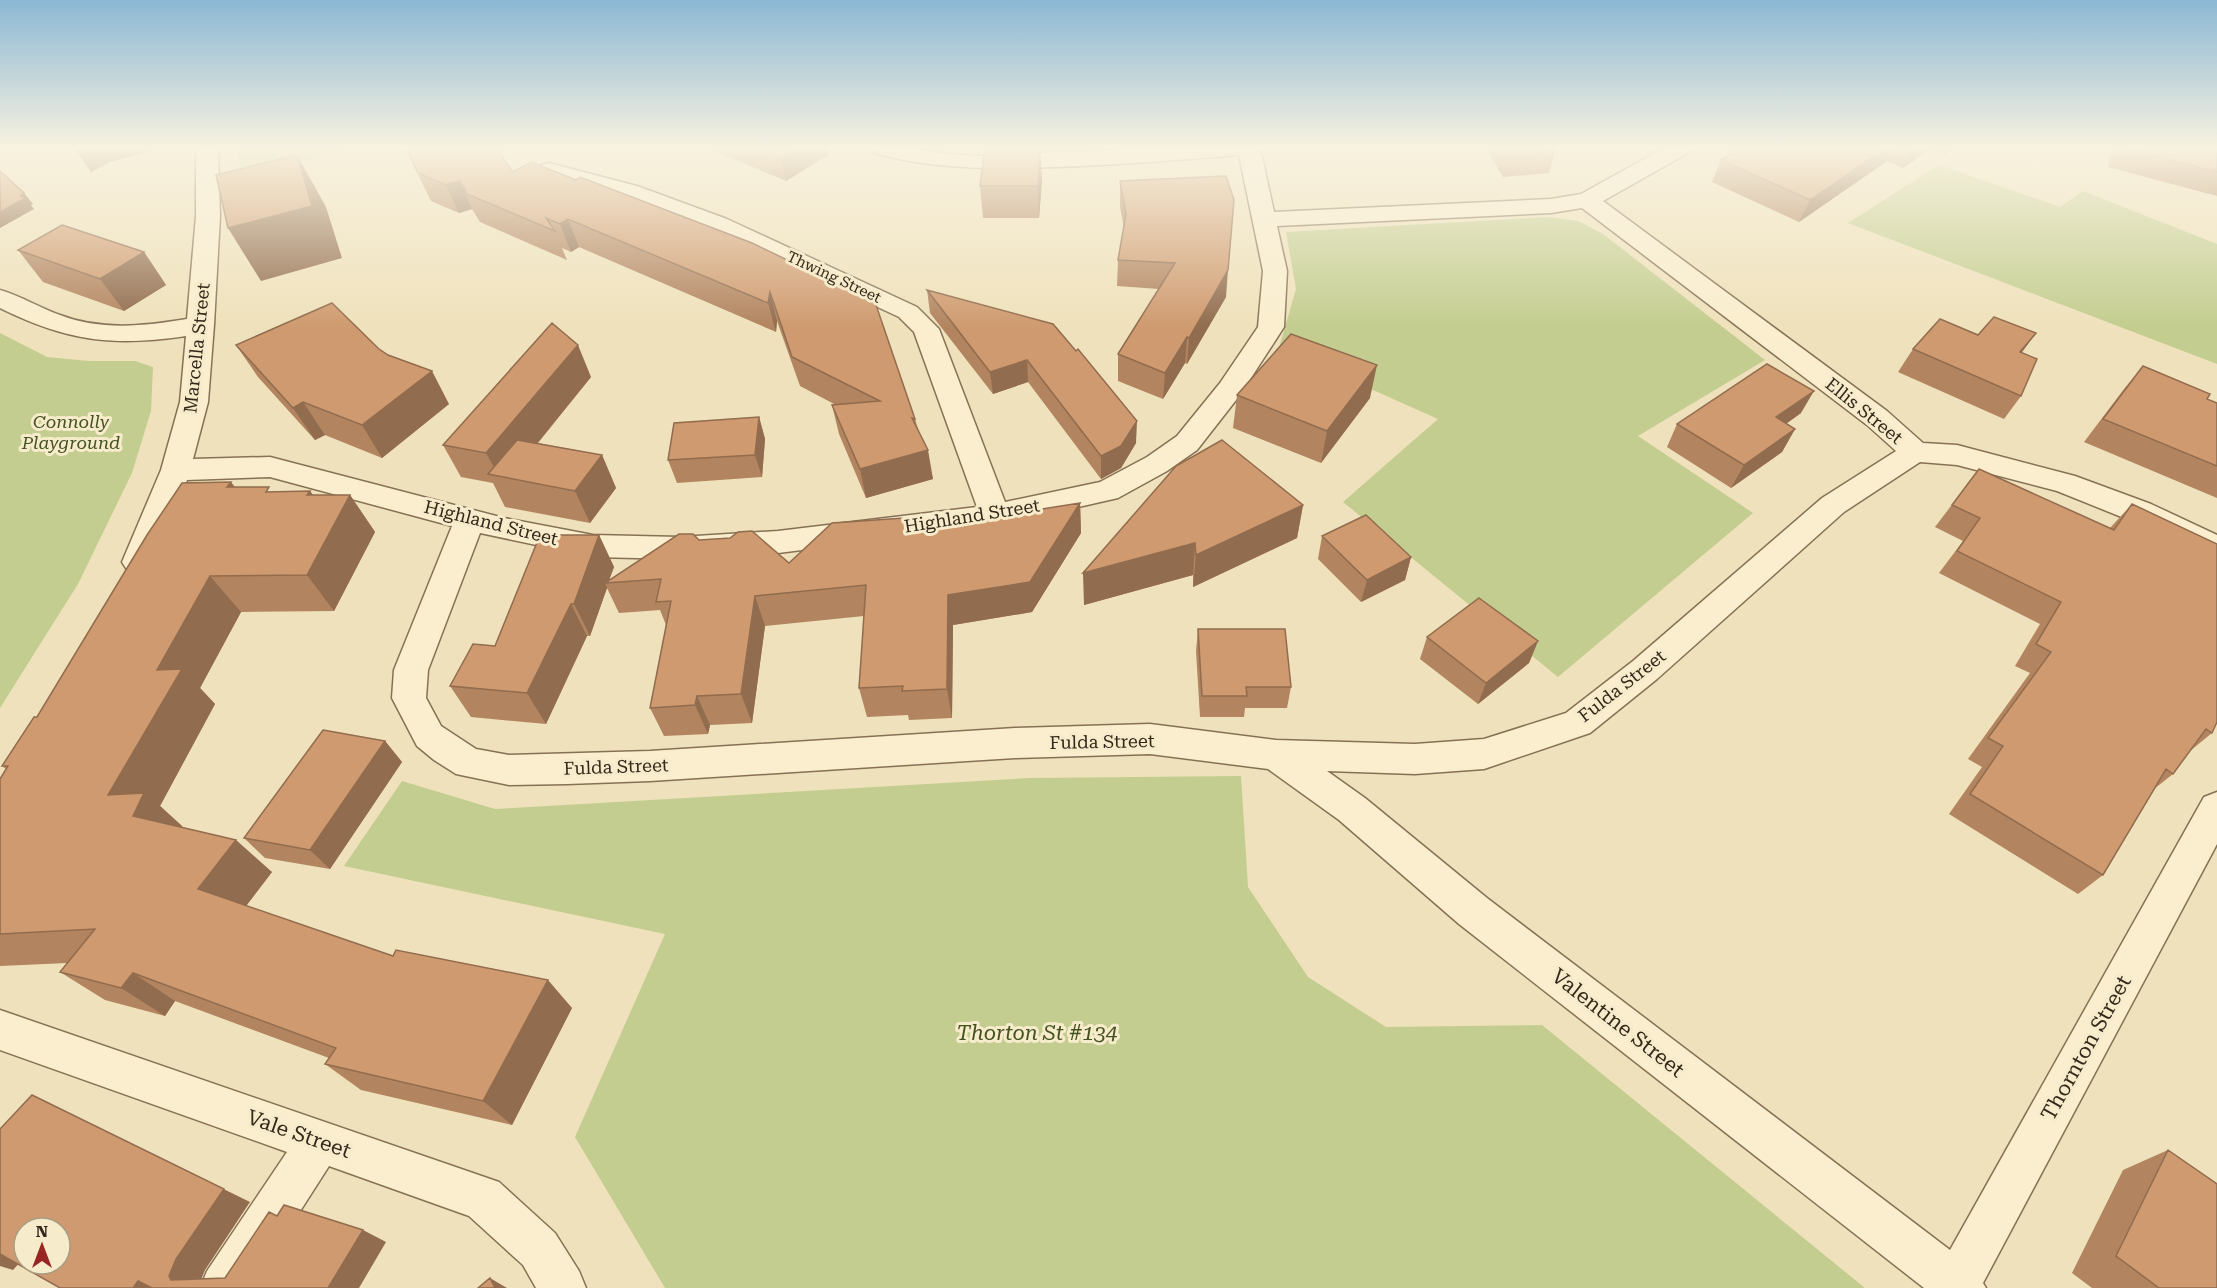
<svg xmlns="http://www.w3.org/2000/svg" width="2217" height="1288" font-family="'Roboto Serif',serif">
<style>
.green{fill:#c3cd8f}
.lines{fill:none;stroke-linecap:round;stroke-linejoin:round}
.minor-casing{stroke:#867155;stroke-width:3}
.minor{fill:#faeece;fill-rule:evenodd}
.wall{fill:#b2845f}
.shaded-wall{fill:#916c4e}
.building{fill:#cf9a6f;stroke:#916c4e;stroke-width:1.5;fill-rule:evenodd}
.labels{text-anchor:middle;stroke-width:6;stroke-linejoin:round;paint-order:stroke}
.far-street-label{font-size:15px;fill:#35281a;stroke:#f6ebcb}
.street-label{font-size:18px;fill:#35281a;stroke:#f6ebcb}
.park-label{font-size:18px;font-style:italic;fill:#445220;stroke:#f6ebcb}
.near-street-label{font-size:21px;fill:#35281a;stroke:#f6ebcb}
.near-park-label{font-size:21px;font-style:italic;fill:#445220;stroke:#f6ebcb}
</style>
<rect width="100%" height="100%" fill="#efe1bb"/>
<!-- green -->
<path class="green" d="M235 148H350L246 180Z
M1939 165 2060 207 2083 191 2217 244V364L1848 223Z
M1548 217 1578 221 1603 234 1765 360 1638 436 1753 513 1558 677 1343 502 1438 419 1279 348 1296 289 1286 232Z
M0 333 47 357 89 361H135L153 367 151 411 132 473 78 584 0 708Z
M1241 776 1248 887 1308 977 1386 1027 1542 1025 1865 1288H665L575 1137 665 934 344 866 402 781 495 809 1030 778Z"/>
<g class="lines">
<defs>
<path id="minor" d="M196 148H218L220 216 214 325 208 402 193 459 270 457 504 518 593 535 680 537 778 531 977 507 914 332 899 317 711 229 621 196 541 175 538 170 541 165 549 163 637 186 727 219 917 307 939 329 1005 502 1100 482 1147 457 1177 436 1220 383 1258 327 1263 271 1239 155C1178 160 1117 165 1056 167 994 169 935 170 874 153L871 148H907L940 153 979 156 1156 148H1260L1274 212 1551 199 1581 194 1664 148H1691L1688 153 1603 201 1887 411 1923 443 1957 445 2075 476 2151 504 2217 535V559L2129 520 2057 491 1957 465 1920 462 1844 512 1657 679 1590 733 1484 769 1415 774 1327 771 1365 798 1487 898 1950 1250 2204 797 2217 792V844L1983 1283 1986 1288H1924L1459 924 1339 820 1268 769 1150 754 1015 758 650 781 567 784 509 785 456 774 434 760 417 746 392 698 394 670 452 526 270 477 187 480 172 520 149 570 138 573 127 570 122 562 161 470 180 402 186 336C112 347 67 341 0 308V290C21 296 40 308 60 315 101 331 144 326 187 319L196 216ZM1582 208 1867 425 1896 451 1822 498 1633 661 1566 713 1484 739 1415 744 1276 740 1150 724 1015 728 650 751 509 755 476 749 441 726 426 698 428 670 480 533 593 557 680 559 778 553 995 526 1118 498 1167 471 1197 450 1240 395 1284 327 1287 271 1277 226 1551 213Z
M0 1010 499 1182 555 1233 579 1271 586 1288H536L523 1265 469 1216 329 1166 251 1288H200L207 1271 287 1152 0 1050Z"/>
</defs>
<!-- minor casing -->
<use href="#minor" class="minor-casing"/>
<!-- minor -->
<use href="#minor" class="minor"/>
</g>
<!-- wall -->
<path class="wall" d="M405 148 513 172 576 180 752 243 915 419 933 479 866 498 839 434 832 405H836L800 386 777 321 776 332 579 247 571 252 562 248 567 260 480 222 472 209 459 213 431 201Z
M707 148H826L828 155 786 181Z
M1484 148H1553L1555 151 1549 173 1503 177 1487 150Z
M1724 148H1955L1945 155 1930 149 1903 168 1887 161 1799 222 1712 182 1721 160 1733 152Z
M2112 148H2217V196L2108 167Z
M1042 180 1039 218H983L980 186Z
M1120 181 1226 297 1187 364 1185 363 1163 399 1118 381V354L1159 289 1117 286 1118 260 1124 228 1120 207Z
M18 250 144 252 166 285 124 311 43 282Z
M927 290 1076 351 1136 443 1121 468 1101 479 1028 382 993 394 930 313Z
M2036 333 2022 352 2021 396 2004 419 1898 372 1913 349 1978 335Z
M236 345 379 349 449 404 382 458 325 435 315 440 258 377Z
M2143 366 2207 399 2217 403V498L2084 442 2124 389Z
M591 377 538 443 602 455 616 488 590 523 505 507 493 483 461 477 443 445Z
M1237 395 1370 398 1321 463 1233 428Z
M1801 413 1786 424 1795 429 1782 452 1731 488 1667 447 1677 424Z
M759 417 765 439 762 477 677 483 668 460Z
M1222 440 1303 505 1297 538 1193 587V575L1084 605Z
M1979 469 2110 528 2132 504 2212 733 2190 751 2173 774 2154 789 2103 875 2078 894 1949 814 1982 767 1968 759 2030 673 2015 666 2040 624 1939 573 1963 541 1935 527Z
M235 487 272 492 310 491 313 495H350L375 532 334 611 241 612 200 688 215 704 160 806 182 826V827L272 872 246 906 393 956 572 1008 512 1125 361 1090 325 1064 329 1058 175 1001 165 1016 105 1000 60 972 67 963 0 966V779L6 769 2 766 37 717Z
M1080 503 1081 533 1032 612 953 625 952 718 909 720 908 715 867 717 859 688 864 616 765 626 752 723 710 725 708 734 664 736 650 708 666 625 660 610 619 613 607 588 590 636H587L546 724 471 717 450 686 495 646 599 535 614 567 609 580 699 540 789 563 922 528Z
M1322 536 1411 557 1405 580 1361 602 1318 559Z
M1198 629 1291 687 1287 708H1245L1244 717H1200L1196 651Z
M1427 637 1538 641 1529 663 1478 704 1420 659Z
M385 741 402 762 330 869 265 858 244 838Z
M2168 1150 2217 1288H2092L2072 1273 2123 1170Z"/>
<!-- shaded-wall -->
<path class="shaded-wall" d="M84 148H145L147 152 110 162 91 172 77 152Z
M799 148H826L828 155 786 181 781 159Z
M1040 148 1042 180 1039 218 1038 186Z
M1886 148H1894L1887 161 1799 222 1810 200Z
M1914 148H1931L1903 168Z
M1949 148H1955L1945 155Z
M297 155 326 207 342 258 261 281 228 228Z
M460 181 472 209 459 213 446 185Z
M24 193 33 204 31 205 34 209 0 228V212L20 196Z
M568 219 579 247 571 252 560 224Z
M144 252 166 285 124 311 100 279Z
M1228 270 1226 297 1187 364 1189 338Z
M770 292 777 321 776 332 768 303Z
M2036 333 2019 356 2020 352Z
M1187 337 1185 363 1163 399 1165 373Z
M578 345 591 377 509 478 499 476 486 453Z
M1027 360 1028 382 993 394 990 372Z
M1377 365 1370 398 1321 463 1327 431Z
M432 371 449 404 382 458 362 425Z
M1814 391 1801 413 1763 440 1776 417Z
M303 402 325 435 315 440 293 408Z
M759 417 765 439 762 477 755 455Z
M1137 421 1136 443 1121 468 1101 479V456Z
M1795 429 1782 452 1731 488 1744 465Z
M928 450 933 479 866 498 860 469Z
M602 455 616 488 590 523 575 491Z
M231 482 259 518 227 487Z
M310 491 334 525 350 495 375 532 334 611 307 575V495Z
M1080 503 1081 533 1032 612 953 625 952 718 947 689 948 595Z
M1303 505 1297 538 1193 587 1196 555Z
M599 535 614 567 608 583H605L607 588 590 636 574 604Z
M1195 543 1193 575 1084 605 1083 573Z
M1411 557 1405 580 1361 602 1367 580Z
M210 576 241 612 200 688 215 704 160 806 182 826 172 848 108 795 157 670Z
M755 596 765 626 752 723 741 694Z
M571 604 587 636 546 724 527 693Z
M1538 641 1529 663 1478 704 1486 683Z
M697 696 710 725 708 734 695 705Z
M385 741 402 762 330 869 310 850Z
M236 840 272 872 236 919 198 889Z
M133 973 175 1001 165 1016 121 988Z
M548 980 572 1008 512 1125 483 1101Z
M32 1095 250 1202 205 1270 198 1287 171 1280Z
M363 1230 386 1242 359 1288H328Z
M0 1251 23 1259 13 1270 0 1266Z
M490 1278 507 1288H495Z
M138 1281 158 1288H133Z"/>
<!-- building -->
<path class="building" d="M76 148H84L77 152Z
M406 148H487L488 149 496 148 513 172 531 162 576 180 580 177 752 243 875 302 915 419 912 418 928 450 860 469 832 405 880 401 792 357 770 292 768 303 568 219 560 224 546 218 555 231 467 194 460 181 446 185 418 173Z
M754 148H799L781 159Z
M985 148H1040L1038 186H980Z
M1505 148H1553L1555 151 1509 155Z
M1740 148H1886L1810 200 1721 160Z
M2126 148H2217V172Z
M297 155 312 206 228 228 216 175Z
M0 171 24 193 20 196 26 198 0 212Z
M1226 176 1234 200 1228 270 1189 338 1187 337 1165 373 1118 354 1175 263 1118 260 1126 214 1120 181Z
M62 225 144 252 100 279 18 250Z
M927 290 1053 324 1076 351 1078 349 1137 421 1121 446 1101 456 1027 360 990 372Z
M332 303 379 349 388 355 432 371 362 425 303 402 293 408 236 345Z
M1994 317 2036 333 2020 352 2037 359 2021 396 1913 349 1940 319 1978 335Z
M552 323 578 345 486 453 443 445Z
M1291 334 1377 365 1327 431 1237 395Z
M1767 364 1814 391 1776 417 1795 429 1744 465 1677 424Z
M2143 366 2210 394 2207 399 2217 403V466L2103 419Z
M759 417 755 455 668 460 674 423Z
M517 440 602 455 575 491 488 474Z
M1222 440 1303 505 1196 555 1195 543 1083 573 1176 466Z
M1979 469 2114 530 2132 504 2217 544V722L2212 733 2206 729 2173 774 2166 769 2103 875 1970 794 2003 746 1988 738 2051 652 2036 644 2061 602 1957 551 1980 518 1952 505Z
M231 482 227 487H269L266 492 310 491 307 495H350L307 575 210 576 157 670 182 669 108 795 144 793 133 816 236 840 198 889 393 956 396 950 548 980 483 1101 325 1064 336 1048 133 973 121 988 60 972 95 929 0 934V779L8 766H2L34 717H37L147 535 182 483Z
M1080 503 1030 582 948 595 947 689 902 691 903 686 859 688 866 585 755 596 741 694 697 696 695 705 650 708 671 601 656 602 661 579 605 583 679 534H693L699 540 730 538 738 532 752 531 789 563 832 523 904 518 922 528Z
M1366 515 1411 557 1367 580 1322 536Z
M540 535H599L574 604H571L527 693 450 686 473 644 495 646Z
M1479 598 1538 641 1486 683 1427 637Z
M1198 629H1285L1291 687H1246L1247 696H1202Z
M323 730 385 741 310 850 244 838Z
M32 1095 224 1189 176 1259 169 1276 171 1280 225 1278 269 1212 277 1216 284 1205 363 1230 328 1288H152L138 1281 133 1288H60L0 1254V1129ZM24 1228H60V1264H24Z
M2168 1150 2217 1184V1288H2159L2116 1256Z
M490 1278 495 1288H478Z"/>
<!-- sky -->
<linearGradient id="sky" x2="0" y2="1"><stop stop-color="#8bb8d4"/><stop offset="0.45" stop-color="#f8f2e0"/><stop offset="1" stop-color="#f8f2e0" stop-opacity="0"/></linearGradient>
<rect width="2217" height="328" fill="url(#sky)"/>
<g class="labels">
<!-- far-street labels -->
<g class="far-street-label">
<text transform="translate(834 277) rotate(25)" y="5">Thwing Street</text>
</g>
<!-- street labels -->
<g class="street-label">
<text transform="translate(197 348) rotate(-84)" y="6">Marcella Street</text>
<text transform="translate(1864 411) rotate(39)" y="6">Ellis Street</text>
<text transform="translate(972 516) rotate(-9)" y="6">Highland Street</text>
<text transform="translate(491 523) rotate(14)" y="6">Highland Street</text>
<text transform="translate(1622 686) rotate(-38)" y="6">Fulda Street</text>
<text transform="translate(1102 742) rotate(-1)" y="6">Fulda Street</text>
<text transform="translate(616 767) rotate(-2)" y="6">Fulda Street</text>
</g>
<!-- park labels -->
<g class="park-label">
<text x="71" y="428">Connolly<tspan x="71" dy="21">Playground</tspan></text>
</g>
<!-- near-street labels -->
<g class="near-street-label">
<text transform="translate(1618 1023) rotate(38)" y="7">Valentine Street</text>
<text transform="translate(2086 1048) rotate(-61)" y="7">Thornton Street</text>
<text transform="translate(299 1134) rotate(19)" y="7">Vale Street</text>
</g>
<!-- near-park labels -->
<g class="near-park-label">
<text x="1037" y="1040">Thorton St #134</text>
</g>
</g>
<!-- north arrow -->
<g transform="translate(42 1246)"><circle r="28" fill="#f6ebcb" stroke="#a99d84" stroke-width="1.5"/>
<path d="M0-4.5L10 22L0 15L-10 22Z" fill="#972623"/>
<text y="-9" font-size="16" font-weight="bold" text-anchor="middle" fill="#35281a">N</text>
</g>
</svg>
